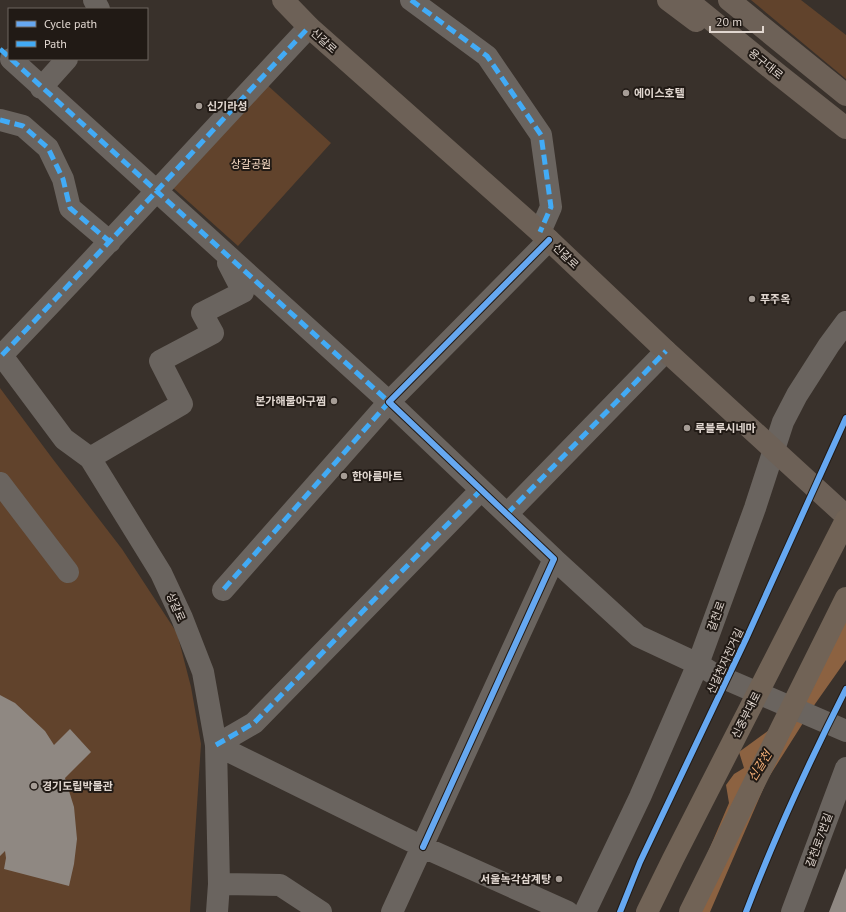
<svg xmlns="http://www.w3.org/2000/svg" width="846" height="912" font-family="'PT Sans','Noto Sans KR',sans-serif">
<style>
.green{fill:#61432c}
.water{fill:#8c6241}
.building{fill:#8f8882}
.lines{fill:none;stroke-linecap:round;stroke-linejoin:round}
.minor{stroke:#6a645f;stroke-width:22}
.major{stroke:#6d6157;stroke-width:22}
.highway{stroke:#716356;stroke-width:22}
.quiet{stroke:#42abf6;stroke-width:5;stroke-dasharray:10 5;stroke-linecap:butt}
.cycleway-casing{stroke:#211a15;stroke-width:8}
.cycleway{stroke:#66a8f1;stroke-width:6}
.poi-dot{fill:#a69d96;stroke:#211a15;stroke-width:1.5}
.labels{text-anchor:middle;stroke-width:4;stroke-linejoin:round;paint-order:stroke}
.street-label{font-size:11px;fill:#e1d7d0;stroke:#211a15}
.poi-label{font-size:11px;font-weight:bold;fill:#e1d7d0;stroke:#211a15;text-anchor:start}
.park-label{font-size:11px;fill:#faddc7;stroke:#211a15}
.water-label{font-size:12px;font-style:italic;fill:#f4af78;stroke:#211a15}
</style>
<rect width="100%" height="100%" fill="#39312b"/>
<!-- green -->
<path class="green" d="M751 0H801L846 35V79Z
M265 83 331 143 238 246 171 186Z
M0 388 52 458 122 549 177 633 191 687 201 744 190 912H0Z"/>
<!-- water -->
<path class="water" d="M846 607V660L815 704 767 780 710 912H684L700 871 729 803 726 785 734 774 744 768 739 752 772 728Z"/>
<!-- building -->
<path class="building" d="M0 695 15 703 45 731 54 745 70 729 91 752 65 778 74 807 77 839 74 864 69 886 4 869 6 858 5 851 0 856Z
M846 868V912H829Z"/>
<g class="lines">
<!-- minor -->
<path class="minor" d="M94 0 99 9
M411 0 487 56 541 135 551 207 540 232
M11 59 389 402 223 590
M41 88 67 59
M0 120 23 126 48 148 63 179 70 208 110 242
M0 353 64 439 90 458 161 573 182 618 203 672 216 745 219 884 217 912
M2 355C106 247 207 136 309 27
M90 458 182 404 160 361 213 333 202 313 243 292 228 263
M0 483 68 572
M507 514 666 351
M554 559 638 636 698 664 714 674 846 731
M216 745 423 847 568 912
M216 745 254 723 481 490
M219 884 280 885 321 912
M392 912 554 559 389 402 549 240
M585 912 640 797 698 664 755 508 783 422 797 395 829 345 846 322
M792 912 846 768"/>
<!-- major -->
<path class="major" d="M283 0 309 27 549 240 666 351 846 516
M668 0 696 21
M687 0 779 75 846 128
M729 0 846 95"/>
<!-- highway -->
<path class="highway" d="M647 912 673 859 846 520
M690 912 846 598"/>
<!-- quiet -->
<path class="quiet" d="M411 0 487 56 541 135 551 207 540 232
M0 49 9 57
M11 59 389 402 223 590
M0 120 23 126 48 148 63 179 70 208 110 242
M2 355C106 247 207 136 309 27
M507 514 666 351
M216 745 254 723 481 490"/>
<defs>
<path id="cycleway" d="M423 847 554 559 389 402 549 240
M620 912 640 862 746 639 846 418
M746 912C775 836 809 762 846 689"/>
</defs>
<!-- cycleway casing -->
<use href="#cycleway" class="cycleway-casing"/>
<!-- cycleway -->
<use href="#cycleway" class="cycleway"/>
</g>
<!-- markers -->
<g class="poi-dot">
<circle cx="626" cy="93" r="4"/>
<circle cx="199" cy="106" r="4"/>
<circle cx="752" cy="299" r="4"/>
<circle cx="334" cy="401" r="4"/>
<circle cx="687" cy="428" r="4"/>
<circle cx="344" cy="476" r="4"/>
<circle cx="34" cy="786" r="4"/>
<circle cx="559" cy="879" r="4"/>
</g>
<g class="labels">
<!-- street labels -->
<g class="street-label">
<text transform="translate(324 41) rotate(42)" y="4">신갈로</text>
<text transform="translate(766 64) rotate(39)" y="4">용구대로</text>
<text transform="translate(566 256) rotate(44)" y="4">신갈로</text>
<text transform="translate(176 607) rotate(66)" y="4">상갈로</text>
<text transform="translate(716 616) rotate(-70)" y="4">갈천로</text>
<text transform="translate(725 661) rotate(-65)" y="4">신갈천자전거길</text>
<text transform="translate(746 715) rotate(-63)" y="4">신중부대로</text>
<text transform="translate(819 840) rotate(-70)" y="4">갈천로7번길</text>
</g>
<!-- poi labels -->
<g class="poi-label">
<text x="634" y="97">에이스호텔</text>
<text x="207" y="110">신기라성</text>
<text x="760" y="303">푸주옥</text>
<text x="326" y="405" text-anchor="end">본가해물아구찜</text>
<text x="695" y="432">루블루시네마</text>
<text x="352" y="480">한아름마트</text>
<text x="42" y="790">경기도립박물관</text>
<text x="551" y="883" text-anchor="end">서울녹각삼계탕</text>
</g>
<!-- park labels -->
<g class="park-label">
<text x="251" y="168">상갈공원</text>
</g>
<!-- water labels -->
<g class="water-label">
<text transform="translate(760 766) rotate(-58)" y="4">신갈천</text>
</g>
</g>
<!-- legend -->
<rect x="8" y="8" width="140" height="52" fill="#211a15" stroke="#6e6660"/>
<rect x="16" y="21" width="20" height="6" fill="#66a8f1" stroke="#6e6660"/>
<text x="44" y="28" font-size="12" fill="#e1d7d0">Cycle path</text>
<rect x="16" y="41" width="20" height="6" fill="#42abf6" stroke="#6e6660"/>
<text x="44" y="48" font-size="12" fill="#e1d7d0">Path</text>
<!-- scale -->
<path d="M710 26v6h53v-6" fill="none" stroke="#e1d7d0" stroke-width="2"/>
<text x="716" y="26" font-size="12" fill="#e1d7d0" stroke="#211a15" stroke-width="3" paint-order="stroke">20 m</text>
</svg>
